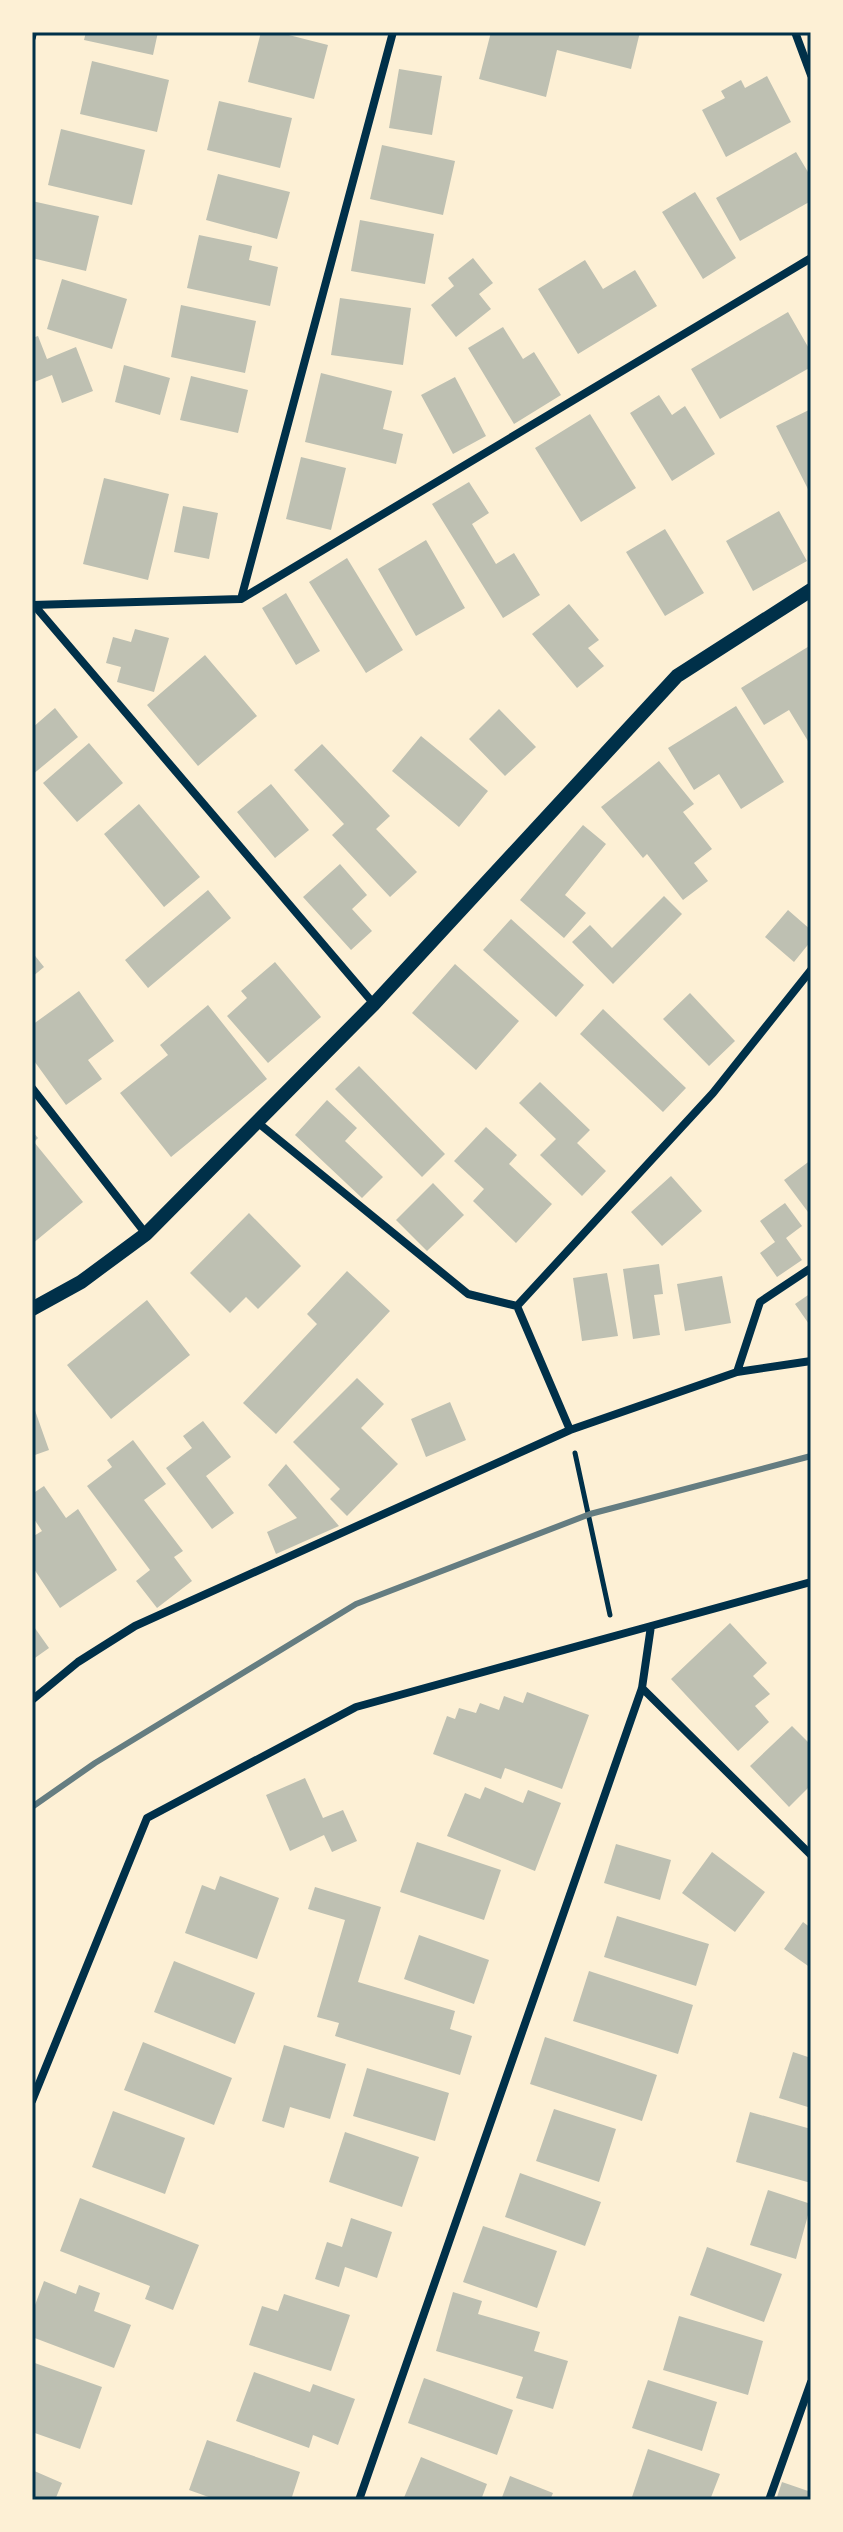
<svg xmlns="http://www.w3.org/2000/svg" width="843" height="2532" font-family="'Work Sans',sans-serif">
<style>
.building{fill:#bec0b2}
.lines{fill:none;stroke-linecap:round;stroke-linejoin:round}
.path{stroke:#003049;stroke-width:5}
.minor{stroke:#003049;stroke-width:8}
.tertiary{stroke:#003049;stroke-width:14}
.rail{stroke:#657d81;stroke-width:6}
.neatline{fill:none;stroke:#003049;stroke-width:3}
</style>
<rect width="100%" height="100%" fill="#fdf0d5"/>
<!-- building -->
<path class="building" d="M86 32H158L153 55 84 40Z
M261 32H277L328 45 314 99 248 82Z
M491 32H640L631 69 557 50 546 97 479 79Z
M92 61 169 80 157 132 80 114Z
M399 69 442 76 432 135 389 128Z
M767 76 791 122 726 157 702 110 725 98 721 91 741 80 745 88Z
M219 101 292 118 280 168 207 150Z
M61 129 145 150 132 205 48 185Z
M382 145 455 161 443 215 370 199Z
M796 152 811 177V201L740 241 716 198Z
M218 174 290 192 277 239 206 220Z
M695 192 736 258 703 279 662 212Z
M32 201 99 216 86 271 32 258Z
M360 220 434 234 425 284 351 271Z
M199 235 252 246 249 260 278 267 270 306 187 288Z
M473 258 493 283 479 294 491 309 456 337 431 305 454 286 448 278Z
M585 260 603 289 635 270 657 306 578 354 538 289Z
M62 279 127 299 112 349 47 329Z
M340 298 411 308 403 365 331 355Z
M181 305 256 321 245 373 171 357Z
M788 312 811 352V367L720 419 691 369Z
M503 327 523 359 534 352 561 395 514 424 468 348Z
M38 336 47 359 76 347 93 391 62 403 52 375 32 383V338Z
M124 365 170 378 160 415 115 402Z
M321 373 392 391 383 429 403 434 396 464 305 442Z
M191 376 248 390 238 433 180 420Z
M455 377 486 436 453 454 421 395Z
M659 395 672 415 685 406 715 454 672 481 630 413Z
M811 409V495L776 426Z
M590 414 636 488 581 522 535 448Z
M301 457 346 468 331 530 286 519Z
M104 478 169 494 148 580 83 564Z
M469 482 489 513 472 524 496 564 514 553 540 595 503 618 432 504Z
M183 506 218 513 209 559 174 552Z
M779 511 807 561 753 591 726 541Z
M665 529 704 593 665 616 626 552Z
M426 540 465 608 416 636 378 569Z
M347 558 403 650 366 673 309 582Z
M286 593 320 651 296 665 262 608Z
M569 604 599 640 588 648 604 666 577 688 532 634Z
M135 629 169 638 154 692 117 682 121 667 106 663 113 637 131 642Z
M811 645V746L789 710 764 725 741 688Z
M205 655 257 716 198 766 147 705Z
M736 706 784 782 741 809 719 774 694 790 668 748Z
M55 708 78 737 32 775V728Z
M499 709 536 747 505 776 469 739Z
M421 736 488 791 459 827 392 771Z
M89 743 123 783 77 822 43 783Z
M322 744 390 816 376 829 417 872 390 897 332 835 344 824 294 770Z
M659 761 694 804 683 812 712 849 694 863 708 881 683 900 647 854 643 858 601 807Z
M271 784 309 830 275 858 237 812Z
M139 804 200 877 164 907 104 834Z
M583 825 606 844 565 895 586 913 564 938 520 900Z
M340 864 367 895 352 909 372 931 351 950 303 897Z
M208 890 231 918 148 988 125 960Z
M664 896 682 914 613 984 572 942 590 925 612 948Z
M788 910 811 930V941L794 962 765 937Z
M511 919 584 985 556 1017 483 950Z
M32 952 44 967 32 977Z
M275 962 321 1017 268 1063 227 1016 247 998 241 991Z
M455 964 519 1021 476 1070 412 1013Z
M79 991 114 1041 88 1060 102 1079 66 1105 32 1058V1025Z
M690 993 735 1041 709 1066 663 1019Z
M208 1005 267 1079 171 1157 120 1093 168 1055 160 1045Z
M603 1009 686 1088 663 1112 580 1034Z
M359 1066 445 1154 422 1177 335 1089Z
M540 1082 590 1130 577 1143 606 1171 582 1196 540 1155 556 1139 519 1103Z
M327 1100 357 1128 345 1141 383 1177 362 1198 295 1135Z
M486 1127 517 1155 509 1164 552 1204 516 1243 473 1201 484 1189 454 1161Z
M32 1131 38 1138 34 1142 83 1202 32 1244Z
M811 1160V1216L784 1180Z
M671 1176 702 1211 662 1246 631 1212Z
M433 1183 464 1215 427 1251 396 1220Z
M785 1203 802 1226 786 1238 802 1260 777 1277 760 1253 775 1242 760 1221Z
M249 1213 301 1266 258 1309 246 1297 230 1313 190 1273Z
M659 1264 663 1294 654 1295 660 1335 633 1339 623 1269Z
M347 1271 390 1311 276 1434 243 1403 317 1324 307 1314Z
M607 1273 618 1336 582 1341 573 1278Z
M722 1276 731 1323 685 1331 677 1284Z
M811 1293V1327L795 1304Z
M147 1300 190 1355 111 1419 67 1365Z
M357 1378 384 1404 361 1428 398 1464 347 1516 330 1499 340 1489 293 1442Z
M32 1402 49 1450 32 1456Z
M450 1402 466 1440 426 1457 411 1419Z
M203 1421 231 1457 206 1476 234 1513 212 1529 166 1468 192 1448 183 1436Z
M133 1440 166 1484 144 1500 183 1551 174 1557 192 1581 157 1608 136 1581 150 1570 87 1486 112 1467 107 1460Z
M286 1464 339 1526 276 1554 267 1532 297 1518 268 1485Z
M44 1486 66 1518 78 1509 117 1570 60 1608 32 1566V1537L42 1531 32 1516V1494Z
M730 1623 767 1663 753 1676 770 1694 755 1706 769 1722 738 1751 671 1679Z
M32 1624 49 1648 32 1660Z
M527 1692 589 1715 562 1789 505 1768 501 1779 433 1754 447 1716 455 1719 459 1708 476 1713 480 1703 499 1710 504 1696 523 1703Z
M792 1726 811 1745V1785L789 1807 750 1766Z
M305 1778 323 1818 343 1810 357 1841 332 1852 324 1835 290 1851 266 1795Z
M485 1787 523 1803 528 1790 561 1803 535 1871 447 1836 465 1793 480 1799Z
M417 1842 501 1870 484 1920 400 1892Z
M616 1844 671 1860 660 1900 604 1883Z
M712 1852 765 1892 735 1932 682 1893Z
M220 1876 279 1898 257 1959 185 1933 202 1885 215 1890Z
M315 1887 381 1907 358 1982 455 2011 450 2029 472 2036 460 2075 335 2036 339 2023 317 2017 345 1920 308 1909Z
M617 1916 709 1944 696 1986 604 1957Z
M803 1922 811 1928V1968L784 1949Z
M419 1935 489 1960 474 2004 404 1979Z
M174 1961 255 1993 235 2044 154 2012Z
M589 1971 693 2005 678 2054 573 2021Z
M545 2037 657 2075 642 2121 530 2084Z
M143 2042 232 2078 214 2125 124 2090Z
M284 2045 346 2064 330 2119 290 2107 284 2128 262 2121Z
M793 2052 811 2058V2108L779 2098Z
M367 2068 449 2093 435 2141 353 2116Z
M554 2109 616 2129 599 2182 536 2161Z
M113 2111 185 2138 165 2194 92 2167Z
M750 2112 811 2129V2183L736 2162Z
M345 2132 419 2157 402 2207 329 2182Z
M520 2173 601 2202 585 2246 505 2217Z
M768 2190 811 2204 796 2259 750 2245Z
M80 2198 199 2245 173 2310 145 2299 150 2286 60 2251Z
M351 2218 392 2232 377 2278 345 2267 339 2287 315 2279 327 2242 342 2247Z
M483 2226 557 2251 537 2308 463 2282Z
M707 2247 782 2274 764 2322 690 2295Z
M44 2281 76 2294 79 2285 100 2293 94 2311 131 2325 114 2368 32 2337V2313Z
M453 2292 482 2301 478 2314 540 2332 534 2351 568 2361 553 2409 516 2398 523 2377 436 2351Z
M284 2294 350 2315 331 2371 249 2345 262 2306 278 2311Z
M679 2316 763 2341 748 2395 663 2370Z
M32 2362 102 2387 80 2449 32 2432Z
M254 2372 310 2392 313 2384 355 2399 338 2445 313 2435 309 2448 236 2421Z
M424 2378 513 2410 497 2455 408 2423Z
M648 2380 717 2402 702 2451 632 2428Z
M207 2440 300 2472 291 2500H217L189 2490Z
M648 2449 720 2474 710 2500H631Z
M421 2457 487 2484 481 2500H403Z
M32 2470 62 2483 55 2500H32Z
M510 2476 553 2493 550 2500H501Z
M782 2482 811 2492V2500H776Z"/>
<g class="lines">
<!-- path -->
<path class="path" d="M575 1453 610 1615"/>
<!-- minor -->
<path class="minor" d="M795 32 811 75
M32 37 33 32
M241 599 393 32
M32 605 241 599 811 258
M34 605 374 1004
M32 1088 146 1234
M257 1122 468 1294 517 1306 570 1430
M517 1306 713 1093 811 970
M737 1372 760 1302 811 1268
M642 1688 811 1855
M32 1700 78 1662 135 1626 570 1430 737 1372 811 1361
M32 2101 147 1818 356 1707 651 1626
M359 2500 642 1688 651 1626 811 1582
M769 2500 811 2382"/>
<!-- tertiary -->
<path class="tertiary" d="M32 1309 81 1282 146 1234 374 1004 677 676 811 590"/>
<!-- rail -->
<path class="rail" d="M32 1807 95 1763 356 1604 590 1514 811 1456"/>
</g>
<!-- border -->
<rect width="843" height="2532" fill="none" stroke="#fdf0d5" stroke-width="68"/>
<rect x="34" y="34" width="775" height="2464" class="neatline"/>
</svg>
